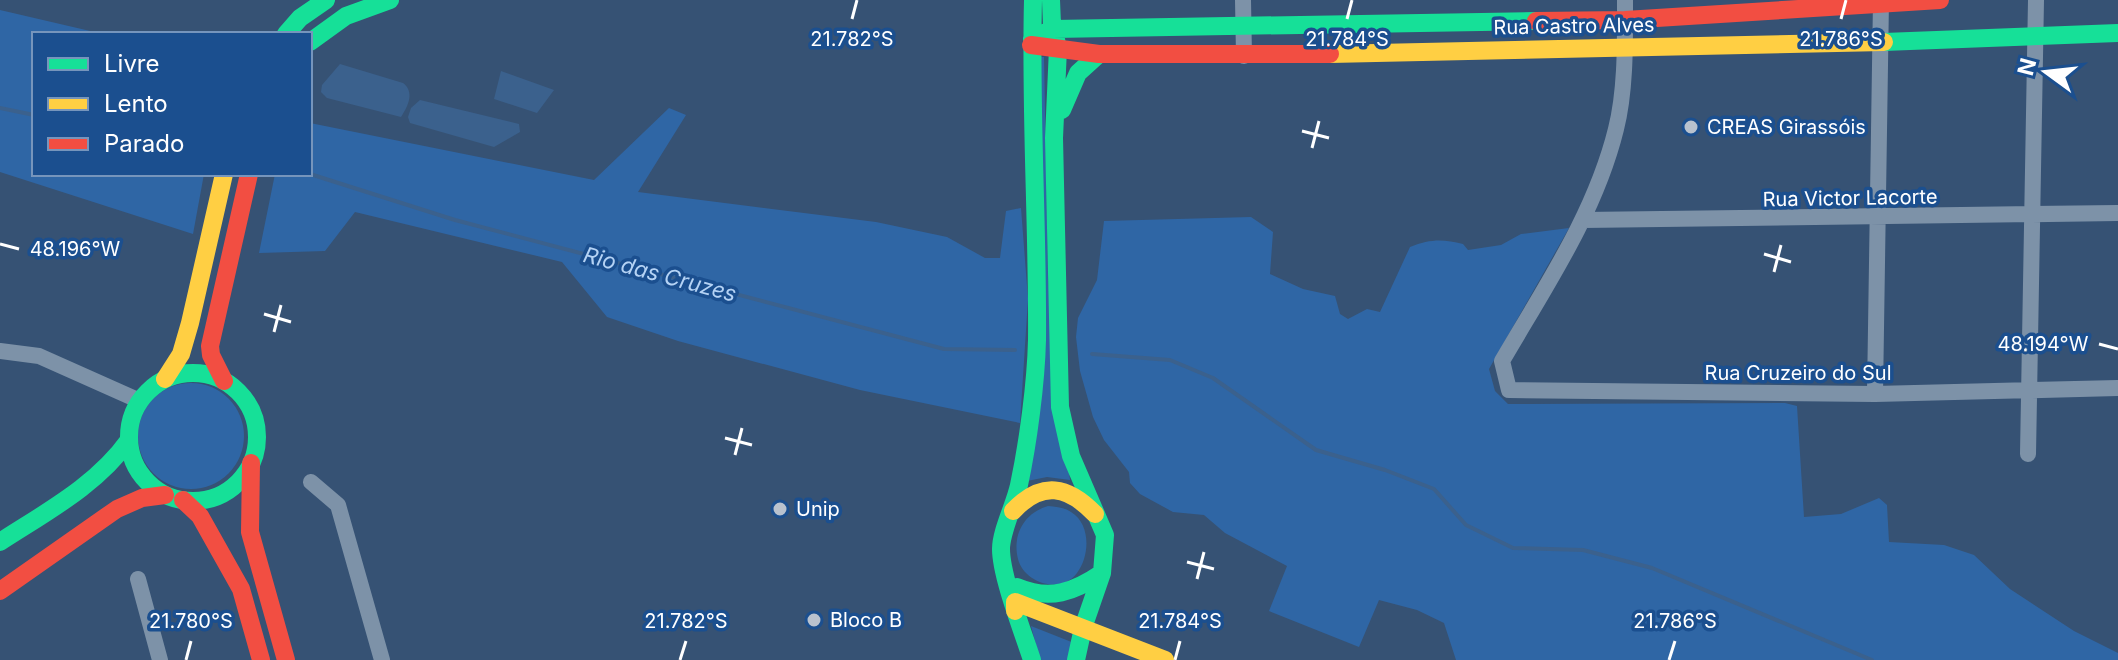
<svg xmlns="http://www.w3.org/2000/svg" width="2118" height="660" font-family="Inter,sans-serif">
<style>
.green{fill:#2f66a5}
.water{fill:#3b618d}
.lines{fill:none;stroke-linecap:round;stroke-linejoin:round}
.stream{stroke:#3b618d;stroke-width:4}
.street{stroke:#7d92a8;stroke-width:16}
.fast{stroke:#16e098;stroke-width:18}
.slow{stroke:#ffcf43;stroke-width:18}
.jam{stroke:#f24e42;stroke-width:18}
.ticks{fill:none;stroke:#fff;stroke-width:3}
.poi-dot{fill:#b9c2ce;stroke:#1b4f8f;stroke-width:3}
.labels{text-anchor:middle;stroke-width:7;stroke-linejoin:round;paint-order:stroke}
.street-label{font-size:20px;fill:#fff;stroke:#1b4f8f}
.poi-label{font-size:20px;fill:#fff;stroke:#1b4f8f;text-anchor:start}
.water-label{font-size:22px;font-style:italic;fill:#b5d3f5;stroke:#1b4f8f}
.ticks-label{font-size:20px;text-anchor:middle;fill:#fff;stroke:#1b4f8f;stroke-width:7;stroke-linejoin:round;paint-order:stroke}
</style>
<rect width="100%" height="100%" fill="#365274"/>
<!-- green -->
<path class="green" d="M0 10 103 34H34V174H204L193 234 0 172Z
M1038 57H1044L1048 280 1070 480 1047 477 1027 481Z
M669 108 686 115 638 192 876 222 947 237 985 258H1000L1006 211 1021 208 1028 299 1020 423 860 390 678 341 607 317 562 262 355 212 325 251 259 253 275 174H310V123L594 180Z
M1251 217 1273 232 1270 274 1303 289 1335 296 1340 314 1348 319 1367 309 1380 312 1410 247C1430 239 1443 239 1463 244L1468 250 1501 245 1521 234 1569 228 1489 369 1495 391 1508 404 1785 403 1797 406 1804 517 1841 514 1879 498 1887 505 1889 542 1944 545 1974 555 2010 589 2074 631 2118 653V660H1456L1444 623 1417 610 1379 600 1359 647 1269 611 1287 566 1225 533 1204 515 1173 512 1140 494 1130 483 1129 472 1104 440 1093 417 1080 371 1076 337 1078 318 1097 280 1104 221Z
M138 436a53 53 0 1 1 106 0a53 53 0 1 1-106 0Z
M1048 506C1056 507 1064 507 1071 512 1091 524 1090 556 1077 573 1061 595 1024 583 1018 559 1012 535 1024 513 1048 506Z
M1031 626 1074 643 1070 660H1040Z"/>
<!-- water -->
<path class="water" d="M340 64 403 83C415 92 408 106 401 117L327 98 321 92 322 85Z
M501 71 554 90 537 113 494 99Z
M420 100 519 124 520 132 494 147 410 123 408 117 411 108Z"/>
<g class="lines">
<!-- stream -->
<path class="stream" d="M0 108 34 115
M310 174 455 220 944 349 1015 350
M1092 354 1170 360 1213 378 1316 450 1385 470 1434 489 1466 525 1513 548 1583 550 1652 568 1872 660"/>
<!-- street -->
<path class="street" d="M1243 0 1244 56
M1625 0C1625 42 1626 89 1616 129 1595 214 1545 287 1502 361L1509 390 1875 394 2118 388
M1583 220 2118 213
M0 351 39 356 140 401
M1875 394 1881 0
M2028 454 2036 0
M311 482 338 505 382 660
M138 579 160 660"/>
<!-- fast -->
<path class="fast" d="M1051 0 1052 24 1058 48 1054 138 1060 407 1071 456 1105 535 1102 573 1083 628 1076 660
M286 34 300 18 326 0
M1032 39 1053 29 1536 21
M310 42 346 16 390 0
M1884 42 2118 33
M1062 110 1078 73 1099 54
M129 437a64 64 0 1 1 128 0a64 64 0 1 1-128 0Z
M0 542C46 512 96 486 129 440
M1017 587C1050 601 1074 592 1102 573
M1032 660C1023 632 1001 576 1001 549 1001 531 1015 504 1019 485 1028 443 1036 383 1037 340 1038 227 1030 114 1033 0"/>
<!-- slow -->
<path class="slow" d="M1330 54 1884 42
M165 379 181 354 190 323 224 174
M1013 511C1042 480 1068 486 1095 514
M1015 611V602L1165 660"/>
<!-- jam -->
<path class="jam" d="M1536 21 1625 20 1940 0
M1031 45 1099 54H1330
M224 381 211 355 210 346 249 174
M251 463 250 532 286 660
M183 500 200 516 241 589 261 660
M0 591 117 509 142 498 165 495"/>
</g>
<!-- ticks -->
<path class="ticks" d="M852 19 857 0M1347 19 1352 0M1841 19 1846 0M1302 131 1329 138M1312 148 1319 121M0 244 19 249M1764 254 1791 262M1774 272 1781 245M264 314 291 322M274 332 281 305M2099 344 2118 349M725 438 752 445M735 455 742 428M1187 562 1214 569M1197 579 1204 552M186 660 191 641M680 660 686 641M1175 660 1180 641M1669 660 1675 641"/>
<!-- markers -->
<g class="poi-dot">
<circle cx="1691" cy="127" r="8"/>
<circle cx="780" cy="509" r="8"/>
<circle cx="814" cy="620" r="8"/>
</g>
<g class="labels">
<!-- street labels -->
<g class="street-label">
<text transform="translate(1574 26) rotate(-1)" y="7">Rua Castro Alves</text>
<text transform="translate(1850 198) rotate(-1)" y="7">Rua Victor Lacorte</text>
<text x="1798" y="380">Rua Cruzeiro do Sul</text>
</g>
<!-- poi labels -->
<g class="poi-label">
<text x="1707" y="134">CREAS Girassóis</text>
<text x="796" y="516">Unip</text>
<text x="830" y="627">Bloco B</text>
</g>
<!-- water labels -->
<g class="water-label">
<text transform="translate(660 274) rotate(15)" y="8">Rio das Cruzes</text>
</g>
</g>
<g class="ticks-label">
<text x="1347" y="46">21.784°S</text>
<text x="1841" y="46">21.786°S</text>
<text x="852" y="46">21.782°S</text>
<text x="75" y="256">48.196°W</text>
<text x="2043" y="351">48.194°W</text>
<text x="191" y="628">21.780°S</text>
<text x="686" y="628">21.782°S</text>
<text x="1180" y="628">21.784°S</text>
<text x="1675" y="628">21.786°S</text>
</g>
<!-- legend -->
<rect x="32" y="32" width="280" height="144" fill="#1b4f8f" stroke="#7695bc" stroke-width="2"/>
<rect x="48" y="58" width="40" height="12" fill="#16e098" stroke="#7695bc" stroke-width="2"/>
<text x="104" y="72" font-size="24" fill="#ffffff">Livre</text>
<rect x="48" y="98" width="40" height="12" fill="#ffcf43" stroke="#7695bc" stroke-width="2"/>
<text x="104" y="112" font-size="24" fill="#ffffff">Lento</text>
<rect x="48" y="138" width="40" height="12" fill="#f24e42" stroke="#7695bc" stroke-width="2"/>
<text x="104" y="152" font-size="24" fill="#ffffff">Parado</text>
<!-- north arrow -->
<g transform="translate(2046 72) rotate(285)" stroke="#1b4f8f" stroke-width="6" paint-order="stroke">
<path d="M0-6L14 30L0 20L-14 30Z" fill="#ffffff"/>
<text y="-12" font-size="22" font-weight="bold" text-anchor="middle" fill="#ffffff">N</text>
</g>
</svg>
